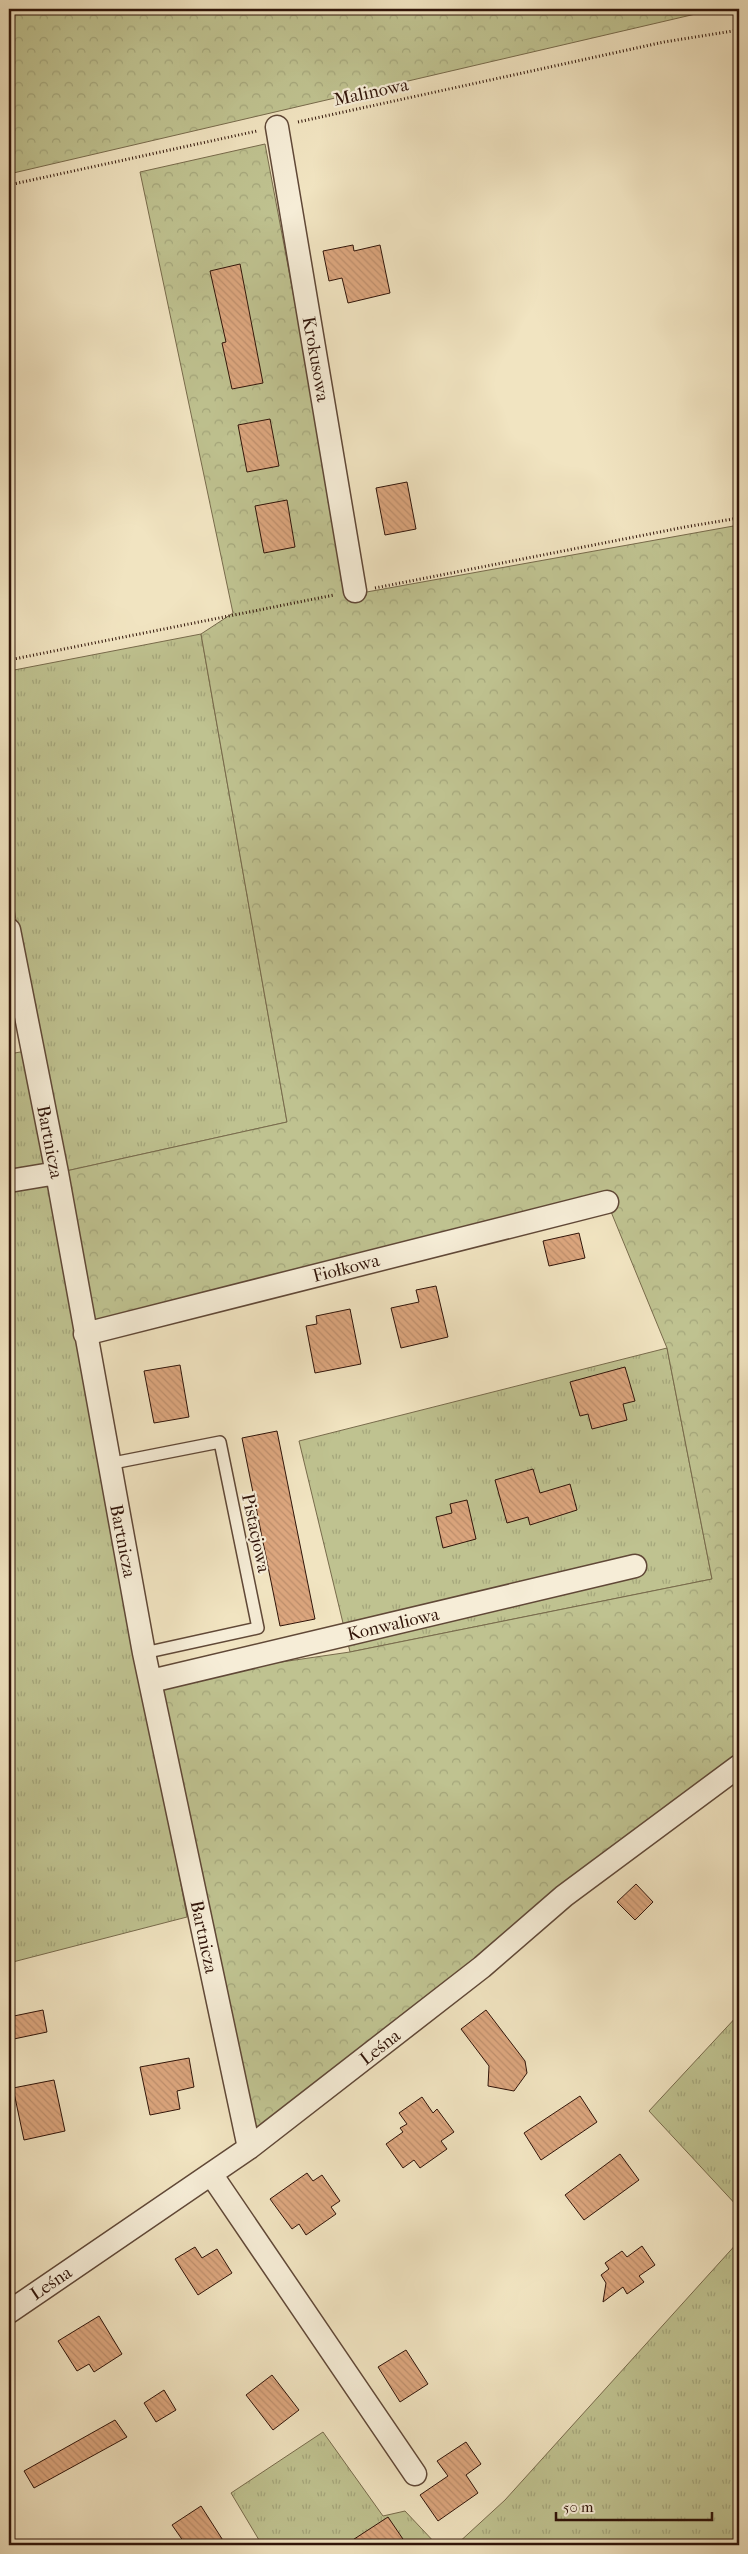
<svg xmlns="http://www.w3.org/2000/svg" width="748" height="2554" font-family="'IM FELL French Canon',serif">
<style>
.grass{fill:url(#grass-tufts);stroke:#786b4c}
.forest{fill:url(#forest-crowns);stroke:#786b4c}
.building{fill:url(#building-back-hatch);stroke:#301409}
.lines{fill:none;stroke-linecap:round;stroke-linejoin:round}
.service-casing{stroke:#604837;stroke-width:14}
.minor-casing{stroke:#604837;stroke-width:25}
.path{stroke:#301409;stroke-width:3;stroke-dasharray:1 2.5;stroke-linecap:butt}
.service{stroke:#f6edd7;stroke-width:11}
.minor{stroke:#f6edd7;stroke-width:22}
.labels{text-anchor:middle;stroke-width:4.5;stroke-linejoin:round;paint-order:stroke}
.street-label{font-size:18px;fill:#301409;stroke:#f6edd7}
</style>
<defs>
<pattern id="grass-tufts" width="24" height="20" patternUnits="userSpaceOnUse" patternTransform="scale(1.25)"><rect width="24" height="20" fill="#bfc290"/><path d="M3 7l-1-3M5 7V3M7 7l1-3M15 17l-1-3M17 17v-4M19 17l1-3" fill="none" stroke="#a4a67b"/></pattern>
<pattern id="forest-crowns" width="20" height="18" patternUnits="userSpaceOnUse" patternTransform="scale(1.25)"><rect width="20" height="18" fill="#bfc290"/><path d="M2 6a3 3 0 1 1 6 0M12 15a3 3 0 1 1 6 0" fill="none" stroke="#a4a67b"/></pattern>
<pattern id="building-back-hatch" width="6" height="6" patternUnits="userSpaceOnUse" patternTransform="scale(1.25)"><rect width="6" height="6" fill="#dca67e"/><path d="M-1 5l2 2M0 0l6 6M5-1l2 2" fill="none" stroke="#bd8e6c"/></pattern>
</defs>
<rect width="100%" height="100%" fill="#f1e4c1"/>
<filter id="stains"><feTurbulence type="fractalNoise" baseFrequency=".004" numOctaves="4"/><feColorMatrix values="0 0 0 0 .2 0 0 0 0 .09 0 0 0 0 .02 0 0 0 .5 -.17"/></filter>
<radialGradient id="worn" r=".72"><stop offset=".6" stop-color="#630" stop-opacity="0"/><stop offset="1" stop-color="#630" stop-opacity=".3"/></radialGradient>
<!-- grass -->
<path class="grass" d="M201 634 287 1122 57 1173 9 877V671Z
M26 1051 187 1917 9 1963V1054Z
M667 1348 712 1579 350 1652 299 1441Z
M739 2014V2208L649 2111Z
M739 2241V2545H456L505 2500Z
M323 2432 383 2516 405 2511 437 2545H262L231 2493Z"/>
<!-- forest -->
<path class="forest" d="M9 9H717L9 174Z
M265 144 350 595 739 525V1766L249 2148 151 1681 350 1652 712 1579 667 1348 607 1202 85 1334 57 1173 287 1122 201 634 233 613 140 172Z"/>
<!-- building -->
<path class="building" d="M353 245 354 251 380 245 390 293 348 303 342 278 329 281 323 251Z
M240 264 263 383 232 389 222 343 226 342 210 271Z
M270 419 279 466 247 472 238 425Z
M407 482 416 529 385 535 376 488Z
M287 500 295 547 264 553 255 506Z
M579 1233 585 1258 549 1266 543 1241Z
M436 1286 448 1337 401 1348 391 1308 419 1302 416 1290Z
M350 1309 361 1364 315 1373 306 1326 317 1324 316 1316Z
M180 1365 189 1417 154 1423 144 1371Z
M625 1367 635 1401 623 1404 627 1420 592 1429 588 1414 580 1416 570 1382Z
M277 1431 315 1619 280 1626 242 1438Z
M533 1469 540 1493 570 1484 577 1510 530 1525 528 1517 507 1523 495 1480Z
M467 1500 476 1539 443 1548 436 1517 452 1513 450 1504Z
M636 1884 653 1902 635 1920 617 1902Z
M43 2010 47 2032 9 2040V2017Z
M486 2010 525 2061 527 2073 514 2091 488 2086 489 2066 461 2029Z
M189 2058 194 2087 177 2091 180 2109 150 2115 140 2067Z
M54 2080 65 2131 24 2140 13 2088Z
M580 2096 597 2122 541 2160 524 2133Z
M422 2097 433 2113 437 2109 454 2132 441 2141 447 2149 420 2168 414 2160 403 2168 386 2144 403 2132 400 2128 407 2124 399 2113Z
M620 2154 639 2180 584 2220 565 2195Z
M307 2173 313 2181 322 2175 340 2201 331 2207 336 2214 306 2235 299 2224 292 2229 270 2199Z
M642 2246 655 2265 639 2276 644 2282 627 2294 623 2287 603 2302 606 2283 601 2275 609 2269 605 2263 622 2251 627 2257Z
M195 2247 202 2258 217 2249 232 2273 198 2295 175 2259Z
M99 2316 122 2354 94 2372 89 2364 77 2371 58 2341Z
M406 2350 428 2384 400 2402 378 2367Z
M272 2375 299 2410 273 2430 246 2395Z
M164 2390 176 2410 156 2422 144 2403Z
M115 2420 127 2437 34 2488 24 2471Z
M466 2442 481 2464 466 2475 478 2493 438 2521 420 2495 448 2476 437 2461Z
M201 2506 226 2545H186L172 2525Z
M388 2517 407 2545H345Z"/>
<g class="lines">
<defs>
<path id="service" d="M108 1464 220 1442 258 1628 144 1653"/>
<path id="minor" d="M277 127 355 591
M9 930 57 1173 144 1653 249 2148
M9 1181 57 1173
M85 1334 607 1202
M151 1681 635 1566
M211 2174 415 2474
M9 2312 249 2148 482 1967 564 1896 739 1766"/>
</defs>
<!-- service casing -->
<use href="#service" class="service-casing"/>
<!-- minor casing -->
<use href="#minor" class="minor-casing"/>
<!-- path -->
<path class="path" d="M298 122 664 42 739 30
M9 185 257 131
M375 588 685 527 739 518
M9 660 334 595"/>
<!-- service -->
<use href="#service" class="service"/>
<!-- minor -->
<use href="#minor" class="minor"/>
</g>
<g class="labels">
<!-- street labels -->
<g class="street-label">
<text transform="translate(371 92) rotate(-12)" y="6">Malinowa</text>
<text transform="translate(316 359) rotate(80)" y="6">Krokusowa</text>
<text transform="translate(50 1142) rotate(79)" y="6">Bartnicza</text>
<text transform="translate(346 1268) rotate(-14)" y="6">Fiołkowa</text>
<text transform="translate(256 1533) rotate(78)" y="6">Pistacjowa</text>
<text transform="translate(123 1541) rotate(79)" y="6">Bartnicza</text>
<text transform="translate(393 1624) rotate(-13)" y="6">Konwaliowa</text>
<text transform="translate(204 1937) rotate(78)" y="6">Bartnicza</text>
<text transform="translate(380 2047) rotate(-38)" y="6">Leśna</text>
<text transform="translate(51 2283) rotate(-34)" y="6">Leśna</text>
</g>
</g>
<!-- margin -->
<rect width="748" height="2554" fill="none" stroke="#f1e4c1" stroke-width="30"/>
<rect x="10" y="10" width="728" height="2534" fill="none" stroke="#301409" stroke-width="2.5"/>
<rect x="15" y="15" width="718" height="2524" fill="none" stroke="#301409"/>
<!-- scale -->
<path d="M556 2512v8h156v-8" fill="none" stroke="#301409" stroke-width="2.5"/>
<text x="563" y="2512" font-size="15" fill="#301409" stroke="#f6edd7" stroke-width="4" paint-order="stroke">50 m</text>
<rect width="100%" height="100%" filter="url(#stains)"/>
<rect width="100%" height="100%" fill="url(#worn)"/>
</svg>
